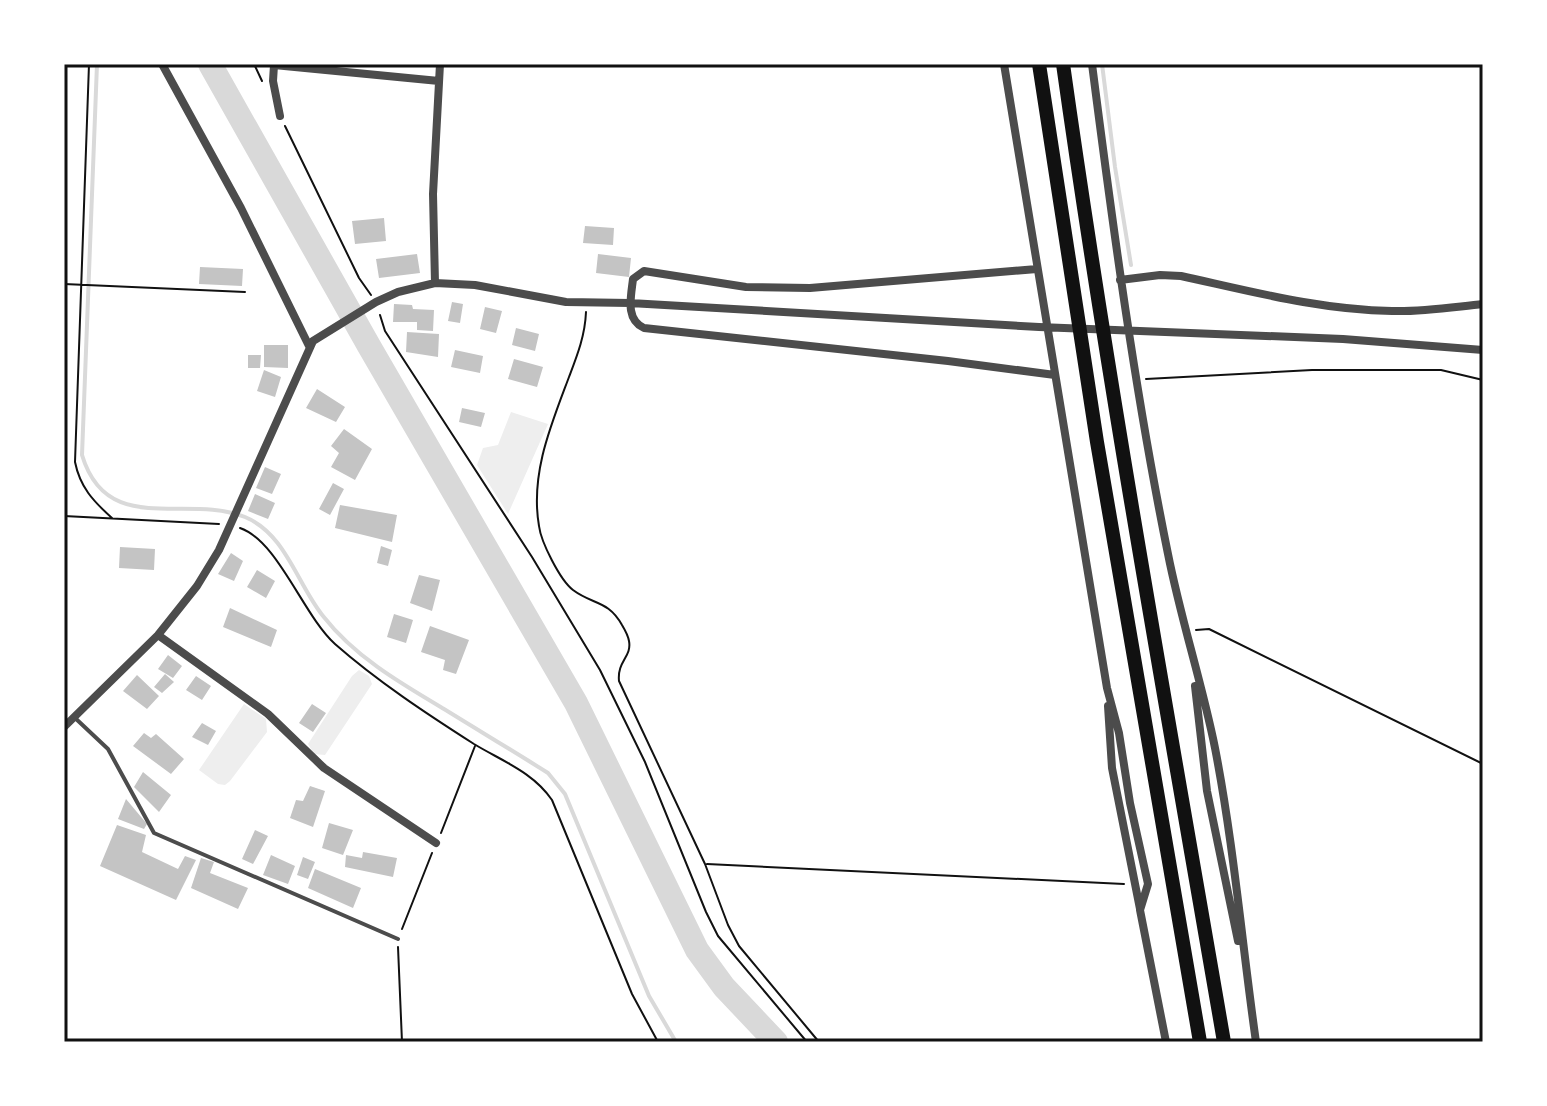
<svg xmlns="http://www.w3.org/2000/svg" width="1547" height="1106" font-family="Barlow,sans-serif">
<style>
.green{fill:#eee}
.lines{fill:none;stroke-linecap:round;stroke-linejoin:round}
.stream{stroke:#d9d9d9;stroke-width:4}
.river{stroke:#d9d9d9;stroke-width:24}
.building{fill:#c4c4c4}
.path{stroke:#111;stroke-width:2}
.service{stroke:#4c4c4c;stroke-width:4}
.minor{stroke:#4c4c4c;stroke-width:8}
.motorway{stroke:#111;stroke-width:14}
.neatline{fill:none;stroke:#111;stroke-width:3}
</style>
<rect width="100%" height="100%" fill="#fff"/>
<!-- green -->
<path class="green" d="M511 412 548 424 508 514 477 465 483 448 498 445Z
M359 670 369 676 372 684 325 755 314 754 308 744 352 676Z
M244 704 266 719 267 732 230 781 225 785 218 784 199 770Z"/>
<g class="lines">
<!-- stream -->
<path class="stream" d="M97 64 82 455C107 538 186 493 245 517 286 534 297 584 323 616 355 657 400 683 444 709 478 730 513 751 548 773L565 794 649 996 676 1042
M1102 64 1115 167 1131 265"/>
<!-- river -->
<path class="river" d="M210 64 369 346 576 703 697 950 724 987 776 1042"/>
</g>
<!-- building -->
<path class="building" d="M384 218 386 241 355 244 352 221Z
M585 226 614 228 613 245 583 243Z
M417 254 420 273 379 278 376 259Z
M598 254 631 258 629 277 596 273Z
M200 267 243 269 242 286 199 284Z
M452 302 463 304 460 323 448 321Z
M394 304 412 305 413 309 434 310 433 331 417 330V322H393Z
M485 307 502 311 496 333 480 329Z
M516 328 539 334 535 351 512 345Z
M407 332 439 334 438 357 406 352Z
M264 345H288V368L264 367Z
M455 350 483 356 480 373 451 367Z
M248 355H261L260 368H248Z
M514 359 543 367 537 387 508 379Z
M264 370 281 377 275 397 257 391Z
M317 389 345 407 336 422 306 408Z
M462 408 485 413 481 427 459 422Z
M344 429 372 449 355 480 331 467 339 453 331 446Z
M265 467 281 474 272 494 256 488Z
M333 483 344 489 330 515 319 509Z
M255 494 275 503 268 519 248 511Z
M340 505 397 515 392 542 335 528Z
M381 546 392 550 388 566 377 563Z
M120 547 155 549 154 570 119 568Z
M231 553 243 561 234 581 218 574Z
M257 570 275 581 266 598 247 587Z
M419 575 440 580 432 611 410 603Z
M230 608 277 630 271 647 223 627Z
M394 614 413 620 406 643 387 637Z
M430 626 469 640 456 674 443 670 445 660 421 652Z
M168 655 182 666 173 678 158 669Z
M165 674 174 682 162 693 154 687Z
M137 675 159 696 147 709 123 691Z
M196 676 211 686 202 700 186 690Z
M312 704 326 713 313 732 299 723Z
M202 723 216 731 208 745 192 737Z
M144 733 151 738 156 734 184 759 171 774 133 746Z
M143 772 171 795 159 812 134 787Z
M310 786 325 791 313 827 290 818 296 800 303 801Z
M126 799 147 824 144 829 118 819Z
M329 823 353 830 343 855 322 848Z
M117 825 146 835 142 852 178 869 185 856 196 860 176 900 100 866Z
M255 830 268 836 253 864 242 859Z
M363 852 397 858 393 877 345 867 346 855 362 858Z
M271 855 295 866 288 884 263 875Z
M303 857 315 862 308 879 297 875Z
M201 858 214 862 210 873 248 888 238 909 191 888Z
M315 869 361 888 353 908 308 888Z"/>
<g class="lines">
<!-- path -->
<path class="path" d="M89 64 75 462C80 487 93 501 112 518
M254 64 262 81
M285 126 359 278 371 295
M64 284 245 292
M586 312C585 336 577 356 569 377 551 425 530 474 539 526 541 542 560 580 573 590 593 605 608 600 622 625 625 630 628 635 629 641 632 657 617 661 619 681L705 864 728 925 739 946 819 1042
M380 315 385 331 532 557 600 670 645 762 706 912 718 936 807 1042
M1146 379 1312 370H1441L1483 380
M64 516 219 524
M240 528C278 541 303 615 335 644 377 681 427 714 474 744 502 761 533 772 552 800L632 994 658 1042
M1196 630 1209 629 1483 764
M441 833 475 746
M707 864 1124 884
M402 929 432 853
M398 947 402 1042"/>
<!-- service -->
<path class="service" d="M74 717 108 749 154 833 398 939"/>
<!-- minor -->
<path class="minor" d="M162 64 241 208 309 346
M1004 64 1107 688 1119 733 1130 803 1148 884 1140 910 1166 1042
M1092 64C1113 228 1135 392 1168 554 1181 620 1202 683 1215 748 1234 846 1242 944 1256 1042
M280 116 273 81 274 65 439 81
M1037 269 810 288 746 287 644 271 633 279C631 297 625 319 644 328L948 361 1055 375
M1120 280 1160 275 1181 276C1250 291 1320 310 1392 311 1422 312 1453 307 1483 304
M435 283 433 194 440 64
M158 635 268 714 324 768 436 843
M1195 686 1207 791 1238 941
M1108 706 1112 768 1140 909
M64 727 158 635 197 586 219 550 313 341 376 302 398 292 435 283 475 285 566 302 630 303 1039 327 1343 339 1483 350"/>
<!-- motorway -->
<path class="motorway" d="M1039 64 1097 442 1200 1042
M1063 64C1109 391 1168 716 1224 1042"/>
</g>
<!-- border -->
<rect width="1547" height="1106" fill="none" stroke="#ffffff" stroke-width="132"/>
<rect x="66" y="66" width="1415" height="974" class="neatline"/>
</svg>
